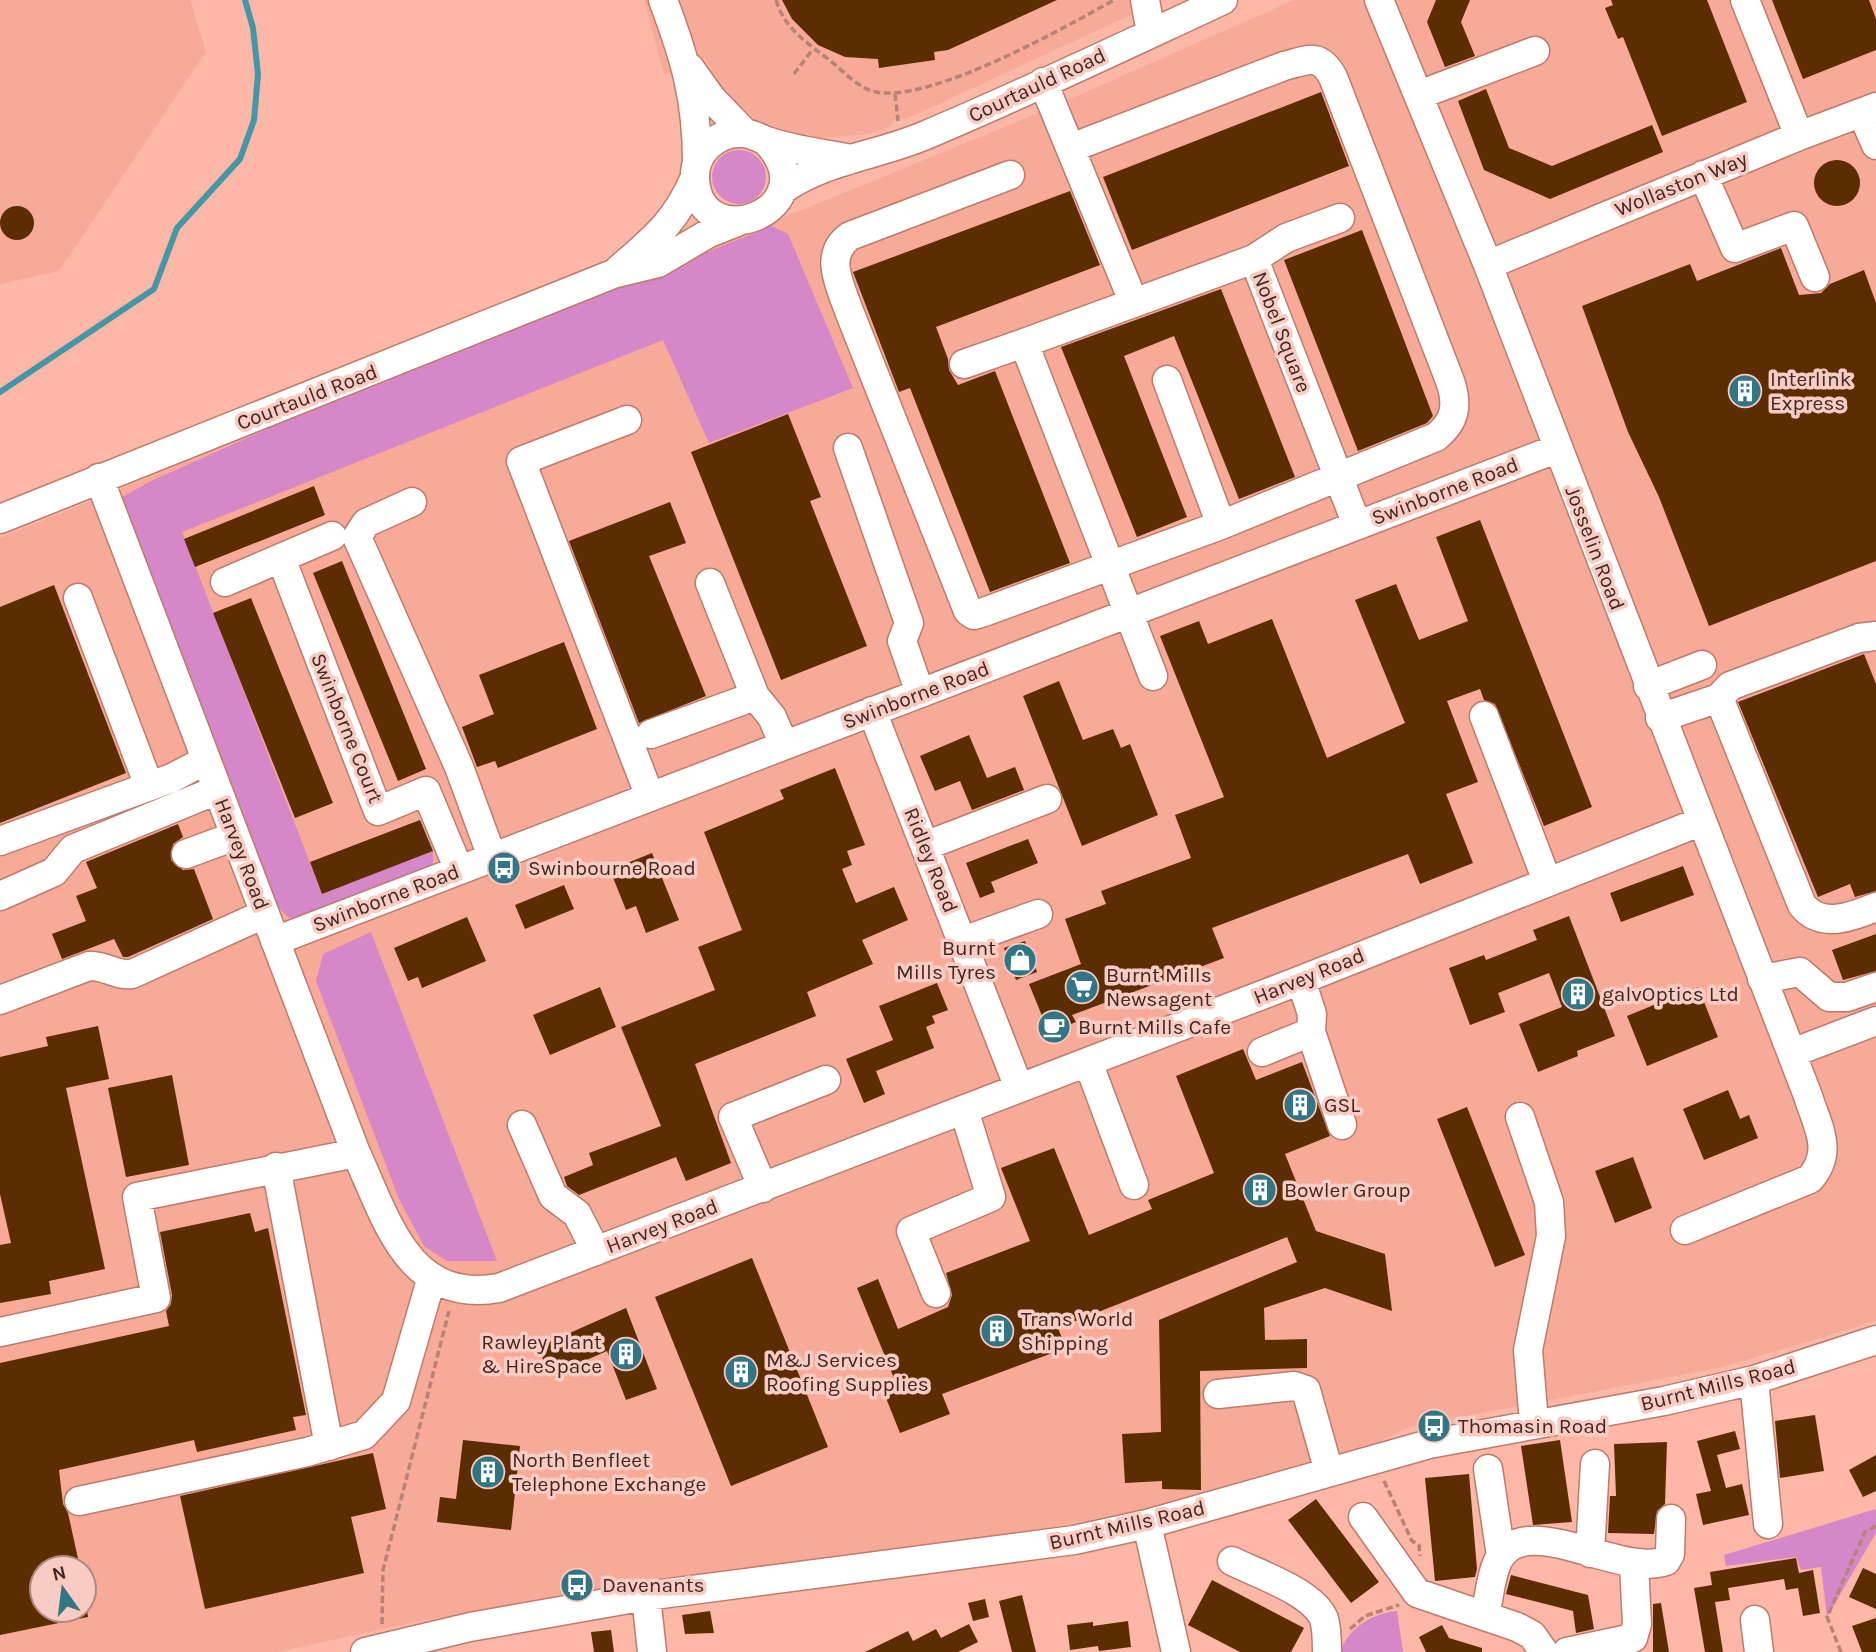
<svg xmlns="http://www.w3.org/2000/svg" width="1876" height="1652" font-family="Karla,sans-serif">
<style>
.built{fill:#f7aa98;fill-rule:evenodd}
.green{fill:#d587c7}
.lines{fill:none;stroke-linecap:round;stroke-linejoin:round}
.stream{stroke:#4497a7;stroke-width:6}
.building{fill:#5c2c02}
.minor-casing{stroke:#bd7b6c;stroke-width:31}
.path{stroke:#b88274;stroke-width:3.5;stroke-dasharray:7 3.5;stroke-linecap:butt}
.minor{stroke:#fff;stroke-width:28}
.labels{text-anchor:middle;stroke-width:7;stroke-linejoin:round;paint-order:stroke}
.street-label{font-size:21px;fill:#422720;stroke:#f8ccc2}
.poi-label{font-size:21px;fill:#422720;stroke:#f8ccc2;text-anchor:start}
</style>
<rect width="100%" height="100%" fill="#fdb7a6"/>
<!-- built -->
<path class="built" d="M0 0H190L206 52 59 271 0 284Z
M644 0H1163L906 119 894 120 891 126 868 134 821 138 790 132 758 121 722 90 705 58 664 75Z
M1294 0H1876V1321L1723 1367 1410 1427 1368 1447 1144 1510 1035 1530 425 1620 277 1652H0V538L1029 117ZM42 1568H84V1610H42Z"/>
<!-- green -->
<path class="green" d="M712 177a27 27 0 1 1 54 0a27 27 0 1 1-54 0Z
M772 226 788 234 853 388 709 443 663 340 182 532 322 894 433 851V872L307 921 288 917 277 906 113 502 151 481 274 426Z
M371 932 497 1261H447L424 1246 399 1199 316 981 323 954Z
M1876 1509V1533L1827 1617 1821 1567 1801 1570 1796 1557 1726 1566 1724 1555Z
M1397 1611 1403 1652H1340C1348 1628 1373 1613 1397 1611Z"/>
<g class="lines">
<!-- stream -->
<path class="stream" d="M0 392 154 289 177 228 240 159 254 120 258 74 253 28 245 0"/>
</g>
<!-- building -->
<path class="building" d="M782 0H1057L948 50 934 52 935 60 879 68 878 59 845 57 818 45 792 19Z
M1436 0H1470L1461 22 1475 56 1445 67 1427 22Z
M1611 0H1707L1747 102 1662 136 1623 37 1618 39 1605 8 1613 5Z
M1772 0H1869L1876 19V50L1803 79Z
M1486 89 1509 148 1552 166 1652 125 1663 152 1550 199 1484 170 1458 101Z
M1321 92 1349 166 1132 250 1103 177Z
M1814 183a23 23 0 1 1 46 0a23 23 0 1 1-46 0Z
M1070 191 1100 265 936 327 948 359 949 370 958 385 995 371 1070 563 990 592 910 388 899 392 853 272Z
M0 223a17 17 0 1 1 34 0a17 17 0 1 1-34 0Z
M1362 230 1433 416 1427 423 1358 451 1284 260Z
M1781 248 1799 295 1821 293 1830 284 1864 270 1876 303V561L1709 626 1659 497 1628 432 1582 306 1690 264 1697 281Z
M1221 289 1295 477 1239 499 1174 336 1124 356 1187 517 1137 537 1061 347Z
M788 414 821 497 810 501 867 646 781 680 691 452Z
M314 486 325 515 195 567 184 539Z
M670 502 686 543 649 556 706 696 639 723 569 541Z
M1480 520 1592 807 1544 826 1495 704 1484 700 1480 689 1447 701 1478 782 1446 794 1473 863 1420 884 1408 854 1212 928 1224 958 1072 1015 1076 1022 1049 1033 1029 984 1081 964 1065 919 1106 904 1101 891 1191 858 1175 815 1224 797 1160 636 1199 621 1208 644 1272 619 1327 758 1405 723 1355 600 1396 584 1419 640 1468 621 1436 537Z
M342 561 426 769 398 781 313 573Z
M54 585 126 773 0 823V607Z
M251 598 333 803 295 818 213 613Z
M564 642 597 729 498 768 495 761 477 767 462 727 494 714 479 675Z
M1864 654 1876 684V891L1855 897 1850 884 1818 897 1738 702Z
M1059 681 1083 740 1113 729 1121 748 1130 744 1158 815 1082 846 1023 696Z
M969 735 987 778 1015 767 1024 790 972 810 960 781 935 791 920 756Z
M835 768 865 845 847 851 852 865 842 869 856 903 894 887 908 920 862 940 873 964 807 992 816 1016 695 1064 731 1163 686 1181 676 1157 579 1195 567 1186 564 1177 593 1165 589 1153 661 1126 621 1027 715 990 698 947 742 930 704 832 784 799 780 790Z
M420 820 433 851 322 894 310 862Z
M178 824 183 837 173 844 171 860 183 870 194 869 213 919 128 957H123L114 939 62 959 52 934 86 921 76 896 97 888 86 862Z
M1028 839 1038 863 991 882 995 892 980 898 966 863Z
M652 853 679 920 646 933 636 906 626 910 610 870Z
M1683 866 1694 895 1621 922 1610 893Z
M564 885 574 909 525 929 515 905Z
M1569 916 1615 1036 1577 1051 1578 1056 1538 1072 1519 1024 1562 1007 1549 973 1498 993 1505 1012 1470 1025 1449 968 1484 955 1486 960 1537 940 1533 930Z
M467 917 486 961 422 988 418 977 408 981 394 948Z
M1876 934V971L1843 980 1832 950Z
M1025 941 1037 972 1016 980 1004 948Z
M937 983 948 1010 932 1016 935 1023 926 1027 934 1048 876 1071 885 1094 864 1103 846 1059 893 1040 879 1006Z
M600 987 616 1027 550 1055 533 1015Z
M1698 987 1718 1037 1647 1066 1627 1016Z
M98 1026 109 1079 66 1088 105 1269 49 1281 51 1294 0 1303V1245L11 1243 0 1194V1057L48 1046 46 1037Z
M1243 1049 1256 1080 1302 1062 1330 1136 1285 1154 1316 1231 1385 1254 1392 1311 1325 1288 1264 1308 1265 1340 1307 1339V1368L1200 1371 1201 1490 1162 1489V1481L1125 1483 1122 1434 1161 1432 1159 1320 1297 1262 1287 1237 1058 1328 1066 1348 942 1394 950 1414 900 1433 884 1393 898 1388 857 1288 878 1279 898 1329 948 1307 952 1295 946 1273 1030 1241 1001 1168 1054 1148 1089 1235 1152 1209 1148 1200 1214 1173 1176 1076Z
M172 1075 189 1165 126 1177 108 1088Z
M1728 1090 1740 1119 1749 1115 1758 1138 1704 1160 1683 1109Z
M1467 1107 1525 1255 1495 1267 1437 1119Z
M1633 1157 1652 1208 1615 1223 1595 1171Z
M250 1213 255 1232 268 1228 306 1415 293 1417 296 1430 197 1452 194 1440 59 1470 63 1504 68 1513 79 1563 42 1568V1610H87L88 1617 0 1635V1363L169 1326 166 1311 171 1304 172 1295 160 1232Z
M752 1258 828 1447 731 1486 655 1297Z
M626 1308 657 1389 626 1400 607 1351 550 1376 538 1347Z
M1815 1415 1824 1471 1780 1478 1775 1421Z
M1735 1431 1740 1449 1717 1455 1726 1488 1742 1484 1749 1515 1703 1525 1696 1494 1711 1491 1697 1441Z
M463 1440 520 1446 511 1530 437 1522 440 1497 456 1499Z
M1560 1440 1572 1522 1533 1525 1521 1446Z
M1667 1442 1665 1504 1657 1511 1654 1534 1608 1533 1610 1496H1616L1614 1444Z
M373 1453 386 1509 351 1517 364 1573 205 1609 180 1496Z
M1876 1455V1491L1863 1497 1849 1470Z
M1469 1474 1477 1569 1475 1577 1435 1581 1425 1478Z
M1316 1499 1379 1582 1351 1603 1288 1520Z
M1796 1558 1799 1573 1813 1570 1820 1613 1803 1616 1798 1588 1786 1590 1784 1579 1728 1588 1730 1600 1715 1602 1723 1652H1705L1694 1588 1712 1585 1710 1572Z
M1863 1568 1876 1574V1609L1849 1597Z
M1511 1575 1588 1595 1594 1629 1576 1633 1573 1611 1506 1594Z
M1212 1580 1304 1628 1291 1652H1240L1188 1625Z
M1022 1595 1036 1652H1012L999 1601Z
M985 1599 989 1617 973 1621 968 1603Z
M1661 1603 1669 1652H1653V1604Z
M710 1611 714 1633 685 1634 682 1615Z
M1876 1618V1652H1862L1852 1626Z
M1128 1621 1131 1647 1099 1651 1098 1646 1070 1650 1067 1625 1093 1622V1626Z
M969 1624 978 1642 958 1652H865L908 1631 913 1641 936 1629 941 1638Z
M1442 1625 1449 1638 1482 1648V1652H1426L1419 1637Z
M611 1630 614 1652H594L591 1632Z"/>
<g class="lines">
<defs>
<path id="minor" d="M663 0C685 58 697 99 697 162
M1145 0 1151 33
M1379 0 1488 265 1808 1096C1818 1128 1834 1151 1810 1179L1685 1230
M1745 0 1799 136
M690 68 712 99 745 133
M1043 82 1133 301
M1419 95 1535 51
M1862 113 1876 145
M766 141C831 209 701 259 695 180 693 153 716 132 742 133 752 133 758 138 767 141 792 150 821 153 846 158
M1071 148 1284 66C1308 60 1319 52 1333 77L1450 381C1458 404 1456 421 1436 437L1221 525
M1010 175 850 236C823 255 840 285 849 311L968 611 974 615 984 612 1221 525 1167 380
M1703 175 1735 248 1794 226 1815 277
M782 190C826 159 877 156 926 135 1026 93 1124 46 1223 0
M1254 259 1286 238 1340 218
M1488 265 1799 136 1876 107
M618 270C654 239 676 222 695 177
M964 364 1024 343
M627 420 521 461 650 797
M848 448 909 623 902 641 920 693
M99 478 356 1153C387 1220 408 1304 499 1288L1301 980 1702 821
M412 502 366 523 357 537 459 767 492 857
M0 519 613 274 658 263 709 233 737 222
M281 558 378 811 426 791 459 870
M225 582 332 536
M710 583 755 696 772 717 784 745
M78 598 149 786
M1153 676 1024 343 1254 259 1357 525
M1648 686 1702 665
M1719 698 1730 686 1859 638 1876 636
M872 711 1019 1088
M1484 716 1547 881
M1660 718 1719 698 1802 905C1821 929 1852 917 1876 907
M651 734 755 696
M0 841 172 778 206 760
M925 846 1047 799
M186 854 235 836
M0 896 54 872 73 849 217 790
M275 941 1556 449
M963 941 1038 914
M1762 979 1800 972 1829 997H1847L1876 987
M0 1000 89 966C105 965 116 976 132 974L264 914
M1311 1032 1342 1125
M1262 1052 1311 1032 1312 1014 1301 980
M1792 1053 1876 1021
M1088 1062 1134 1185
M1520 1117 1549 1202 1551 1236 1528 1350 1534 1423
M522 1125 553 1196 577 1214 596 1251
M276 1167 329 1446
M763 1188 733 1117 826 1080
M936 1293 911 1231 991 1197 964 1110
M0 1332 156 1298 137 1197 356 1153
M1754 1380 1768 1524
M1218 1394 1294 1386 1306 1390 1329 1472
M1488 1469 1501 1556
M79 1501 307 1452 364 1435 396 1401 431 1280
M1363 1517 1417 1593 1517 1627 1532 1635 1544 1652
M1147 1524 1176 1652
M1590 1553 1595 1464
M1232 1561C1258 1574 1313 1592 1324 1619 1327 1629 1327 1641 1327 1652
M646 1596 652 1652
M1485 1616C1489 1599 1490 1579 1497 1563 1523 1506 1616 1578 1666 1561L1670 1554 1671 1519
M1755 1620 1759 1652
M365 1652 470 1627 646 1596 1074 1540 1147 1524 1429 1444 1664 1401 1754 1380 1876 1340
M1567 1652 1633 1638 1637 1624 1634 1564"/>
</defs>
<!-- minor casing -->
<use href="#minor" class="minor-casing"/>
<!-- path -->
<path class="path" d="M776 0C784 28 806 42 828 59 844 71 857 88 876 92 931 103 1064 28 1114 0
M794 74 813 49
M895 94 898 121
M1384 1481 1412 1541 1419 1545 1420 1556
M382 1624 383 1570 449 1311
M1350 1629 1365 1616 1399 1605
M1841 1652 1827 1617 1865 1532 1876 1526"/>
<!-- minor -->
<use href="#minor" class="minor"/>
</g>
<!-- icons -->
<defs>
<symbol id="building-disc" viewBox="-11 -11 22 22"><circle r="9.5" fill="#327685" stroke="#f8ccc2"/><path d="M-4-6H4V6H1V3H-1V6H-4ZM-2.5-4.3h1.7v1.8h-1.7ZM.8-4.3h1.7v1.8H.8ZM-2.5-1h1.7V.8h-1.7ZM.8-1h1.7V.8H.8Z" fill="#fff"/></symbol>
<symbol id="bus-disc" viewBox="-11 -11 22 22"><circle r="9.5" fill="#327685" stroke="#f8ccc2"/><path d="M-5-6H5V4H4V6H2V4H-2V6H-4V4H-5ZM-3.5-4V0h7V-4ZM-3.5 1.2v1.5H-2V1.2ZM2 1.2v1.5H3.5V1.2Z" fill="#fff"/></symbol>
<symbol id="shop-disc" viewBox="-11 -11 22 22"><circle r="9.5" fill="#327685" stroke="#f8ccc2"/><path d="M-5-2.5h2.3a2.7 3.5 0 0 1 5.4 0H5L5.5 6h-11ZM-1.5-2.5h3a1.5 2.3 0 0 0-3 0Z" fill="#fff"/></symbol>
<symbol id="supermarket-disc" viewBox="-11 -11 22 22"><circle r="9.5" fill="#327685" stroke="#f8ccc2"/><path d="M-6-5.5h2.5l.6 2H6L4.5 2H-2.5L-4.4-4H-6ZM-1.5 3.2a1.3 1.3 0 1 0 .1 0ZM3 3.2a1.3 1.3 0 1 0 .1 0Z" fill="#fff"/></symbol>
<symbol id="cafe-disc" viewBox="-11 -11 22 22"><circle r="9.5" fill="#327685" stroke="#f8ccc2"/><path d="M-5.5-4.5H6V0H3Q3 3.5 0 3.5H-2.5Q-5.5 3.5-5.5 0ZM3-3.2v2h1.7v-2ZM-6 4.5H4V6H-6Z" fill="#fff"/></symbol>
</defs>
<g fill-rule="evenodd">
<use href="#building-disc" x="1726" y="372" width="38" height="38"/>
<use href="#bus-disc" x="485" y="849" width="38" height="38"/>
<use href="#shop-disc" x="1001" y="941" width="38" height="38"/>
<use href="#supermarket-disc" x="1063" y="968" width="38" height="38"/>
<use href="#building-disc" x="1559" y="975" width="38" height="38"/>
<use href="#cafe-disc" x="1035" y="1008" width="38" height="38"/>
<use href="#building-disc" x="1281" y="1086" width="38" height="38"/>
<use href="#building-disc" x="1241" y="1171" width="38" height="38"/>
<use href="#building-disc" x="978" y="1312" width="38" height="38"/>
<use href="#building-disc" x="607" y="1335" width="38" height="38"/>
<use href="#building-disc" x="722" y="1353" width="38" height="38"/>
<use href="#bus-disc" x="1415" y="1407" width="38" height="38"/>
<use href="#building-disc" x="469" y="1453" width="38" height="38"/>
<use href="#bus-disc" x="558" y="1566" width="38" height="38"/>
</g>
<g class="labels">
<!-- street labels -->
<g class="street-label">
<text transform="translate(1037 85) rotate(-25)" y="7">Courtauld Road</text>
<text transform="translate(1681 184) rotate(-22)" y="7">Wollaston Way</text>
<text transform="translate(1282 332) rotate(69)" y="7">Nobel Square</text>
<text transform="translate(307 397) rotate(-21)" y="7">Courtauld Road</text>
<text transform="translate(1445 491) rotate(-21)" y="7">Swinborne Road</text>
<text transform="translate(1595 548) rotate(69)" y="7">Josselin Road</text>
<text transform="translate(916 695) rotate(-21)" y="7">Swinborne Road</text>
<text transform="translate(347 728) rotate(68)" y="7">Swinborne Court</text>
<text transform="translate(242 854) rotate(69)" y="7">Harvey Road</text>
<text transform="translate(931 860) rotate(68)" y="7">Ridley Road</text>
<text transform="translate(386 898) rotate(-21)" y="7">Swinborne Road</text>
<text transform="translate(1309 976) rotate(-22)" y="7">Harvey Road</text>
<text transform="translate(662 1226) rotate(-21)" y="7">Harvey Road</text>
<text transform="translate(1718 1385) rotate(-14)" y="7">Burnt Mills Road</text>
<text transform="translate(1127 1525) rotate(-13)" y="7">Burnt Mills Road</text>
</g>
<!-- poi labels -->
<g class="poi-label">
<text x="1770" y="386">Interlink<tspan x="1770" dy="24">Express</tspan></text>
<text x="528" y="875">Swinbourne Road</text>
<text x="996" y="955" text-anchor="end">Burnt<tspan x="996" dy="24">Mills Tyres</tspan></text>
<text x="1106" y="982">Burnt Mills<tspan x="1106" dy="24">Newsagent</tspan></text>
<text x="1602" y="1001">galvOptics Ltd</text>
<text x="1078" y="1034">Burnt Mills Cafe</text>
<text x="1324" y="1112">GSL</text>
<text x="1284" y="1197">Bowler Group</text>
<text x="1021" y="1326">Trans World<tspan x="1021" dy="24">Shipping</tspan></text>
<text x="602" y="1349" text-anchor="end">Rawley Plant<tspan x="602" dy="24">&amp; HireSpace</tspan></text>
<text x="766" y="1367">M&amp;J Services<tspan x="766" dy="24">Roofing Supplies</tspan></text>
<text x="1458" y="1433">Thomasin Road</text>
<text x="512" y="1467">North Benfleet<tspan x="512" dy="24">Telephone Exchange</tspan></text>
<text x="602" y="1592">Davenants</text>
</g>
</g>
<!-- north arrow -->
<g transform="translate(63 1589) rotate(346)"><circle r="33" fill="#f8ccc2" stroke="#af8a81" stroke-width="2"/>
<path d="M0-5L12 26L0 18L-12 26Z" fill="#327685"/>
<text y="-10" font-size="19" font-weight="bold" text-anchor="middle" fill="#422720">N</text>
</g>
</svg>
